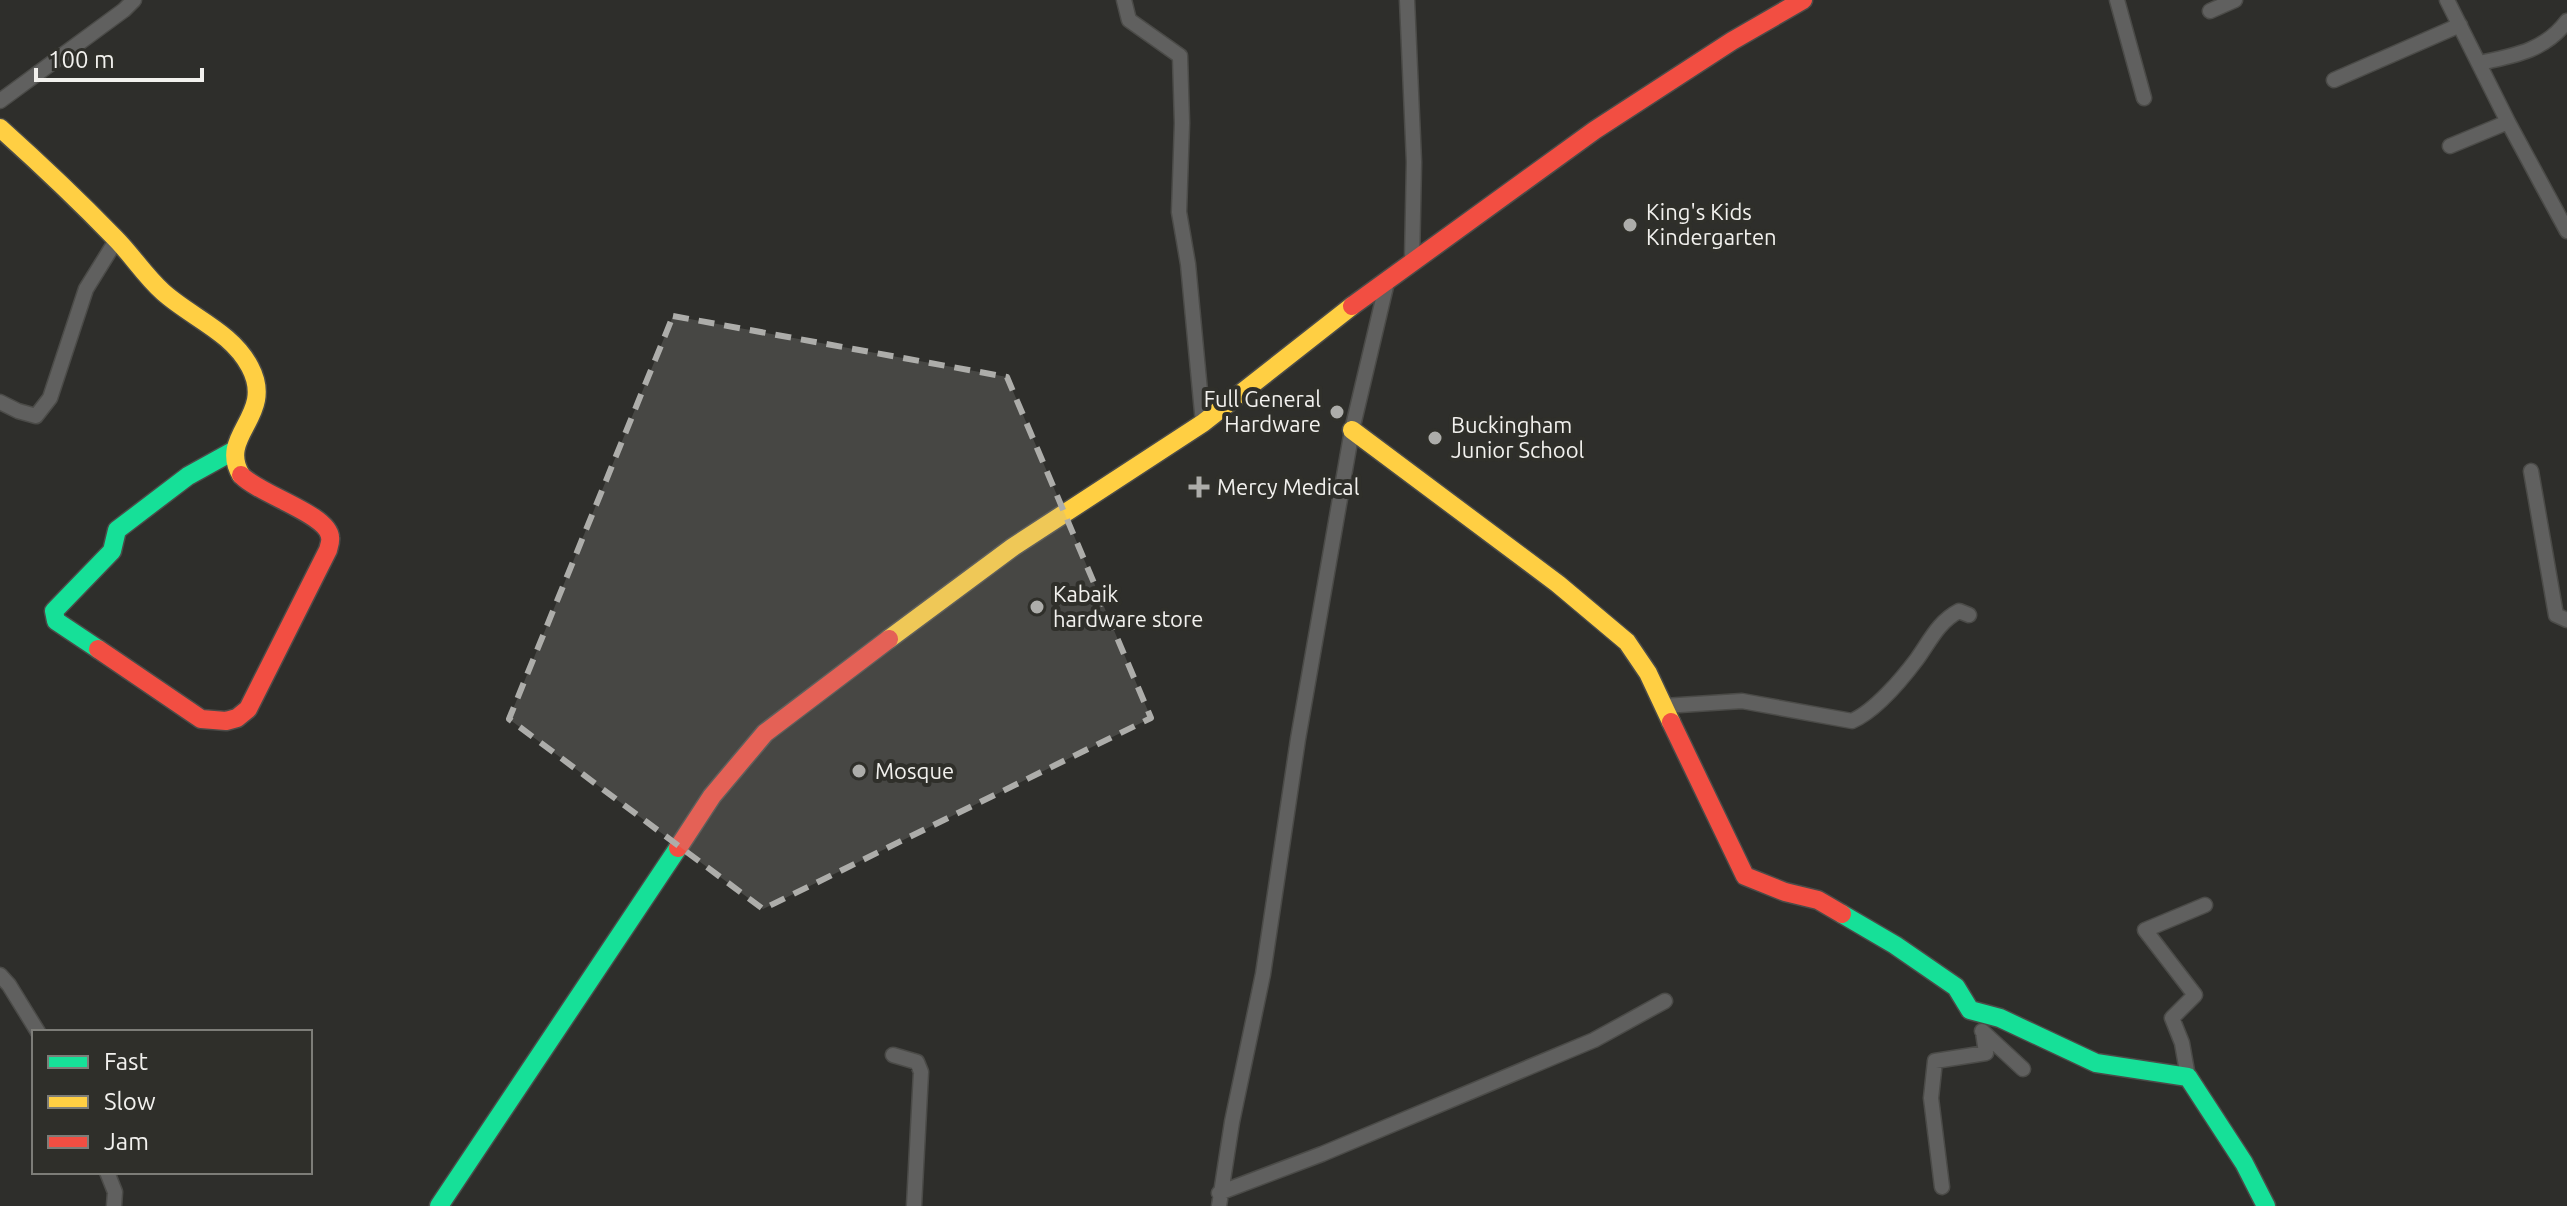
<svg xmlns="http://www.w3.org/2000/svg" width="2567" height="1206" font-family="Ubuntu,sans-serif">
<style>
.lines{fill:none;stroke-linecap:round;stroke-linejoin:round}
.street-casing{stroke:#4b4b48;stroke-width:17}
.fast-casing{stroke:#4b4b48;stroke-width:21}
.slow-casing{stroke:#4b4b48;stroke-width:21}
.jam-casing{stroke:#4b4b48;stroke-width:21}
.street{stroke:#60605f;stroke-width:14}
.fast{stroke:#16e098;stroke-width:18}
.slow{stroke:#ffcf43;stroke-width:18}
.jam{stroke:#f24e42;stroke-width:18}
.marked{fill:#adadaa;fill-opacity:0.2;stroke:#adadaa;stroke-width:6;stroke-dasharray:16 10;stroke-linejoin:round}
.poi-dot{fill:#adadaa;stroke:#2f2f2a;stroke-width:3}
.labels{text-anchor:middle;stroke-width:8;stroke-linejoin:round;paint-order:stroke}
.poi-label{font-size:22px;fill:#f2f1ee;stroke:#2f2f2a;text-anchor:start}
</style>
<rect width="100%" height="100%" fill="#2e2e2b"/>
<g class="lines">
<defs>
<path id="street" d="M1124 0 1129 20 1180 56 1182 123 1179 212 1188 264 1203 423
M1407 0 1414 162 1412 261
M2117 0 2144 98
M2447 0 2508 122 2567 231
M2210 11 2235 0
M2479 63C2513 56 2545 51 2567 21
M2334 80 2460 25
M0 101 124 10 134 0
M2450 146 2508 122
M0 402 18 411 36 416 50 398 86 289 117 239
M2531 471 2556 615 2567 620
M1664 706 1742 701 1852 721C1875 711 1902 679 1917 659 1930 641 1938 622 1959 611L1969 615
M0 975 9 985 38 1032
M1982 1031 2023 1069
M893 1055 917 1062 921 1072 914 1206
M2188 1077 2182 1043 2172 1018 2195 995 2145 930 2205 905
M107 1172 115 1192 114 1206
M1942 1187 1931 1098 1935 1061 1986 1053 1983 1032
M1219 1193 1322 1154 1594 1040 1665 1001
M1219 1206 1232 1122 1263 974 1298 739 1352 430 1388 278"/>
<path id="fast" d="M98 649 56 621 54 611 112 551 117 530 188 476 235 450
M1842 914 1895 945 1956 987 1970 1010 2000 1018 2096 1063 2188 1077 2244 1163 2266 1206
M439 1206 678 848"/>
<path id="slow" d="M0 128C39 163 78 200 115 238 132 255 145 276 163 292 192 318 232 332 250 367 276 416 217 435 241 475
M1352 430 1558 584 1627 642 1648 673 1671 722
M889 639 1013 547 1203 423 1352 306"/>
<path id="jam" d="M1352 306 1595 130 1732 41 1803 0
M98 649 201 719 226 721 237 718 248 709 328 550C329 546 331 541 330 537 328 514 260 495 241 475
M1671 722 1745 876 1785 892 1818 900 1842 914
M678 848 712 796 765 733 889 639"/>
</defs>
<!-- street casing -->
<use href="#street" class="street-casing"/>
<!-- fast casing -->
<use href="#fast" class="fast-casing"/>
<!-- slow casing -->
<use href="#slow" class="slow-casing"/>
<!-- jam casing -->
<use href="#jam" class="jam-casing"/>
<!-- street -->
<use href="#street" class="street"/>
<!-- fast -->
<use href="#fast" class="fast"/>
<!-- slow -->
<use href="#slow" class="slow"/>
<!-- jam -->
<use href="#jam" class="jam"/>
</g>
<!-- marked area -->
<path class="marked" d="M673 316 1007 377 1151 718 763 909 509 719Z"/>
<!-- markers -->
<g class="poi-dot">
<circle cx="1630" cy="225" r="8"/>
<circle cx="1337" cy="412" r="8"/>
<circle cx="1435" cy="438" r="8"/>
<path d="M1195 475h8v8h8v8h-8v8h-8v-8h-8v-8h8z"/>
<circle cx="1037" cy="607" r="8"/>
<circle cx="859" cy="771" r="8"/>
</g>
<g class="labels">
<!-- poi labels -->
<g class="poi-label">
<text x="1646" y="220">King's Kids<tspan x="1646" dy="25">Kindergarten</tspan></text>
<text x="1321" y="407" text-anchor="end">Full General<tspan x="1321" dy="25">Hardware</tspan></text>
<text x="1451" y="433">Buckingham<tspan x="1451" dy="25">Junior School</tspan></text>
<text x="1217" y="495">Mercy Medical</text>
<text x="1053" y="602">Kabaik<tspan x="1053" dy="25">hardware store</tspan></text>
<text x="875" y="779">Mosque</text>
</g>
</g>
<!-- legend -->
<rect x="32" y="1030" width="280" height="144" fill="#2f2f2a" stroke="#7d7d78" stroke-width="2"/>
<rect x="48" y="1056" width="40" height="12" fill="#16e098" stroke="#7d7d78" stroke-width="2"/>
<text x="104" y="1070" font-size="24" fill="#f2f1ee">Fast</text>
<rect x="48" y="1096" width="40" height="12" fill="#ffcf43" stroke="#7d7d78" stroke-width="2"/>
<text x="104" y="1110" font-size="24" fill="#f2f1ee">Slow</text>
<rect x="48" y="1136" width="40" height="12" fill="#f24e42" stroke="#7d7d78" stroke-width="2"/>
<text x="104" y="1150" font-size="24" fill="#f2f1ee">Jam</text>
<!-- scale -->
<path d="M36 68v12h166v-12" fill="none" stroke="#f2f1ee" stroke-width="4"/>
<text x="48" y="68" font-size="24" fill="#f2f1ee" stroke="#2f2f2a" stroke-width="6" paint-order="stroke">100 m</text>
</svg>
